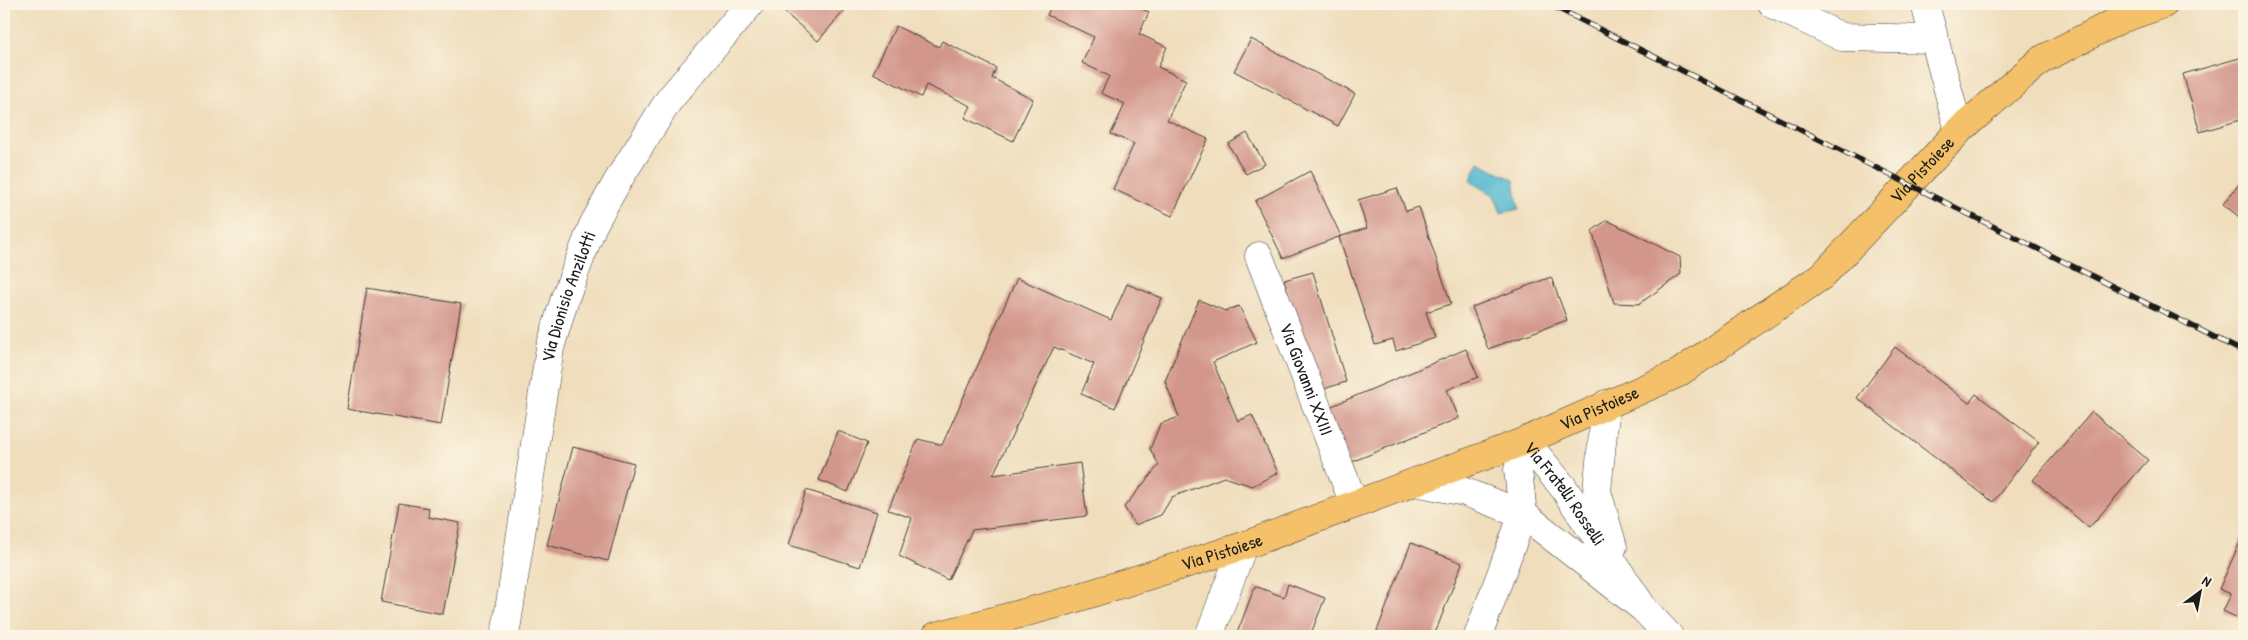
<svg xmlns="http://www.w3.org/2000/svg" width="2248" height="640" font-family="'Patrick Hand',sans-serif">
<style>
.water{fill:#52b9d0;stroke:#376a76}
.building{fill:#d3968b}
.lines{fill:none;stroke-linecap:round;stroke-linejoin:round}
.minor-casing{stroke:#3c3934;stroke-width:29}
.primary-casing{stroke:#3c3934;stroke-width:29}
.minor{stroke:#fff;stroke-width:28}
.primary{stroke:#f4c16a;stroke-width:28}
.rail-casing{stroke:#1c1c1c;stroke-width:5.5}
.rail{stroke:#fcf5e5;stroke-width:4;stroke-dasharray:11;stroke-linecap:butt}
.labels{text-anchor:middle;stroke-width:4;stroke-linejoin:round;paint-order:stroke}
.street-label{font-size:18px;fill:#1c1c1c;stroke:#fcf5e5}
</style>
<rect width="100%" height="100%" fill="#fcf5e5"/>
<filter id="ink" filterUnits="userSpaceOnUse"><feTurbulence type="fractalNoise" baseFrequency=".02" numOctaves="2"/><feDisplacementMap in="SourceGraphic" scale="10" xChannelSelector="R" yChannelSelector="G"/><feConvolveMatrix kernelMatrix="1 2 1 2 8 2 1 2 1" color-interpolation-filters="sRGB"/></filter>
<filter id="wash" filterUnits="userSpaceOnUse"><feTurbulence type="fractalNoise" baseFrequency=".0096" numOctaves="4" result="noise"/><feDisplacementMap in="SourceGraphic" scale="20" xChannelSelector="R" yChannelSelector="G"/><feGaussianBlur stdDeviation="1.12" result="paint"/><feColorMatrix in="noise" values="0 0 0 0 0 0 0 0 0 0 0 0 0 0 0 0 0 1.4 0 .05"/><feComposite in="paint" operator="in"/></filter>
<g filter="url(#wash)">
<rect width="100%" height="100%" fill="#efddbb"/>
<!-- water -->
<path class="water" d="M1479 162 1514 180 1519 209 1501 213 1494 195 1470 181Z"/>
<g id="blocks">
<!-- building -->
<path class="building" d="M780 4H850L818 41 778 7Z
M1052 4H1131L1149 12 1139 34 1167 47 1158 67 1186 80 1167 120 1208 139 1172 216 1113 189 1134 144 1111 134 1125 104 1101 93 1109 76 1082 63 1094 37 1047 15Z
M896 26 939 47 942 41 996 68 992 78 1033 99 1013 141 965 118 971 106 926 85 921 97 873 73Z
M1251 39 1355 94 1338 126 1234 71Z
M2243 57 2244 119 2200 132 2183 74Z
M1247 133 1265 164 1246 174 1228 144Z
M1310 171 1341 236 1283 258 1255 201Z
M2244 178V221L2223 204Z
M1397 188 1406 211 1419 207 1451 304 1426 312 1435 338 1396 351 1393 340 1375 345 1339 237 1367 228 1358 200Z
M1607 220 1680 257 1681 274 1639 304 1614 303 1592 231Z
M1313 272 1346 382 1317 391 1284 280Z
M1551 277 1567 320 1488 349 1472 307Z
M1017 278 1111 320 1127 284 1162 298 1115 408 1081 394 1094 364 1054 347 993 475 1080 463 1087 516 972 530 948 580 899 556 912 518 888 510 918 439 942 445Z
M367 288 461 304 441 425 347 409Z
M1199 300 1225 311 1239 306 1257 342 1213 362 1238 421 1252 415 1278 473 1252 486 1224 477 1172 497 1161 515 1135 525 1124 507 1159 465 1150 449 1160 424 1179 417 1165 381Z
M1895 347 1969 403 1976 394 2039 442 1993 502 1857 398Z
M1466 349 1478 377 1447 390 1459 418 1349 463 1325 409Z
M2092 412 2148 460 2089 528 2033 480Z
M838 431 867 443 848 492 819 480Z
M573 447 634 463 608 561 547 545Z
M806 490 877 512 860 567 789 545Z
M399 503 429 508 428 517 460 523 443 614 381 602Z
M2244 533V621L2223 611 2231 594 2219 589Z
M1411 543 1462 563 1434 636H1375Z
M1288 584 1325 598 1310 636H1236L1255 586 1284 597Z"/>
</g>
</g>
<g filter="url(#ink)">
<use href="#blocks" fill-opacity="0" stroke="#3c3934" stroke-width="1"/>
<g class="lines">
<defs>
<g id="minor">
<path d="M1772 4 1842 37 1934 39"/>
<path d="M1925 4 1959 131"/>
<path id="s1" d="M1259 256 1354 504"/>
<path d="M1606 404 1597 491 1613 547"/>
<path id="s2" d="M1525 441 1563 487 1644 609 1669 636"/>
<path d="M1415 482 1465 492 1523 514 1644 609"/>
<path id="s3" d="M505 636 550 348 565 298 593 225 620 177 669 100 750 4"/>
<path d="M1209 636 1243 546"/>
<path d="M1478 636 1523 514 1518 470 1525 441"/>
</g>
<g id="primary">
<path id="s4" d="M936 636 1061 603 1243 546 1525 441 1677 374 1822 276 1959 131 2041 60 2121 19 2164 4"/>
</g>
</defs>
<!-- minor casing -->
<use href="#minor" class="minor-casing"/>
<!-- primary casing -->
<use href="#primary" class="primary-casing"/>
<!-- minor -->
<use href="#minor" class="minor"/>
<!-- primary -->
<use href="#primary" class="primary"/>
<defs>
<path id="rail" d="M1549 4 2244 352"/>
</defs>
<!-- rail casing -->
<use href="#rail" class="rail-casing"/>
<!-- rail -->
<use href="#rail" class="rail"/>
</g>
</g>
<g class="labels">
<!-- street labels -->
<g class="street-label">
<text dy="6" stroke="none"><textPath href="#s4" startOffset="1108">Via Pistoiese</textPath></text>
<text dy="6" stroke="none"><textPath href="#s3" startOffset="346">Via Dionisio Anzilotti</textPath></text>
<text dy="6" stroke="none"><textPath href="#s1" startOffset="132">Via Giovanni XXIII</textPath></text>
<text dy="6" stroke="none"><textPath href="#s4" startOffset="702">Via Pistoiese</textPath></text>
<text dy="6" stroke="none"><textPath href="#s2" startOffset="66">Via Fratelli Rosselli</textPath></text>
<text dy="6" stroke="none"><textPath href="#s4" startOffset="298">Via Pistoiese</textPath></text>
</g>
</g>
<!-- margin -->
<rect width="2248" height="640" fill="none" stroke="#fcf5e5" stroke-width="20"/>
<!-- north arrow -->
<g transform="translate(2200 592) rotate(32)" stroke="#fcf5e5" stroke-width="4" paint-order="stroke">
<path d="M0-4L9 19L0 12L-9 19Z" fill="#1c1c1c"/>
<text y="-8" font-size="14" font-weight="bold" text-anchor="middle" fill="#1c1c1c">N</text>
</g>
</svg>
